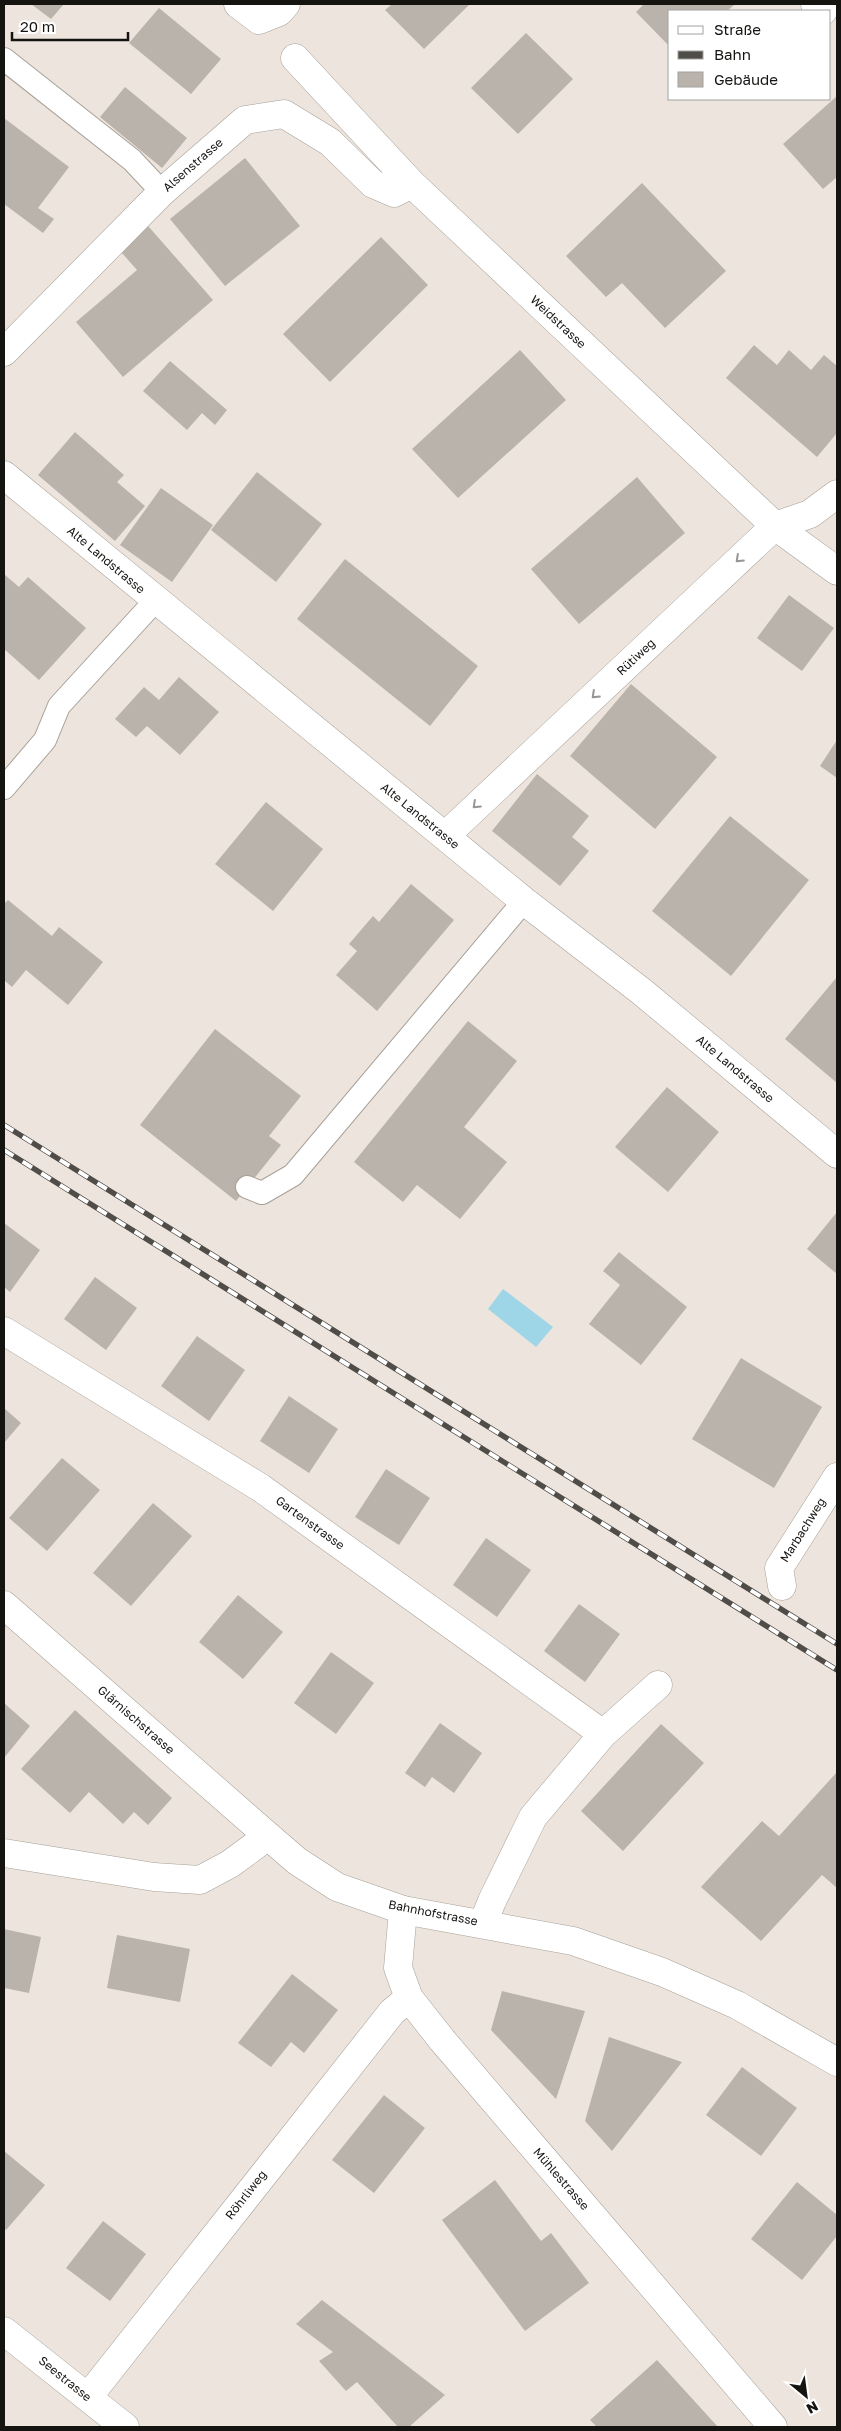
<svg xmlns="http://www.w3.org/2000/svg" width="841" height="2431" font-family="'Golos Text',sans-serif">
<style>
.water{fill:#9ed6e7}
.building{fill:#bab3ab}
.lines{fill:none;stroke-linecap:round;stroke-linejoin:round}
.lane-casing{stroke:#a7a098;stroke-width:24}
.street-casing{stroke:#a7a098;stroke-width:29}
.secondary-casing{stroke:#a7a098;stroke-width:29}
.primary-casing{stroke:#a7a098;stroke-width:29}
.lane{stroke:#fff;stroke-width:22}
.street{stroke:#fff;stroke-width:28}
.secondary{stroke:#fff;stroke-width:28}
.primary{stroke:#fff;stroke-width:28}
.rail-casing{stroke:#504c48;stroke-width:5.5}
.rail{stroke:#fff;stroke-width:4;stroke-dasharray:11;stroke-linecap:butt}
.oneway{stroke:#969594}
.labels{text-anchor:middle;stroke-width:4;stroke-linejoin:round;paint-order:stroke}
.street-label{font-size:12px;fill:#161411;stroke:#fff}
</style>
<rect width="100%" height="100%" fill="#ede5dd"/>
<!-- water -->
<path class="water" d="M503 1289 553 1327 536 1347 488 1309Z"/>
<!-- building -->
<path class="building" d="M31 4H64L51 19Z
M392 4H470L424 49 385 10Z
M644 4H735L727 11H670V47L636 12Z
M159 8 221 59 191 94 129 43Z
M526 33 573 79 518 134 471 88Z
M125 87 187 138 162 168 100 117Z
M837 96V177L823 189 783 144Z
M4 118 69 167 38 208 54 219 43 233 4 204Z
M245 158 300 226 225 286 170 219Z
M642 183 726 271 665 328 622 283 606 297 566 256Z
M142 219 213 300 123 377 76 322 137 270 114 244Z
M381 237 428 285 330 382 283 334Z
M754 345 777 365 789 350 811 370 824 355 837 366V433L817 457 726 378Z
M520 350 566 400 458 498 412 449Z
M170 361 227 410 215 425 202 413 187 430 143 391Z
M75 432 124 475 117 482 145 506 115 541 38 475Z
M257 472 322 524 276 582 211 530Z
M637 477 685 533 579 624 531 569Z
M161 488 213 525 172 582 120 545Z
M345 559 478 666 430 726 297 619Z
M4 574 19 587 28 577 86 628 39 680 4 649Z
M789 595 834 628 802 671 757 638Z
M179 677 219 712 180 755 147 726 136 737 115 719 144 687 159 700Z
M631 684 717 757 655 829 570 756Z
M837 740V778L820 766Z
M537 774 589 816 572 837 589 851 560 886 492 831Z
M266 802 323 849 273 911 215 864Z
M730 816 809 880 731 976 652 911Z
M411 884 454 920 377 1011 336 975 357 951 349 944 373 916 379 922Z
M8 900 52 936 59 927 103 962 68 1005 26 970 12 987 4 980V904Z
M837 977V1083L785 1039Z
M468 1021 517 1061 464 1127 507 1162 460 1219 417 1185 403 1202 354 1162Z
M215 1029 301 1096 269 1136 281 1145 236 1201 140 1125Z
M667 1087 719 1132 668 1192 615 1147Z
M837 1212V1274L807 1249Z
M4 1223 40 1250 10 1292 4 1287Z
M619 1252 687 1307 641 1365 589 1324 620 1285 603 1271Z
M95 1277 137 1308 106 1350 64 1319Z
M197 1336 245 1370 209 1421 161 1386Z
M741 1358 822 1407 774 1488 692 1439Z
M289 1396 338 1429 309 1473 260 1441Z
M4 1408 21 1423 4 1443Z
M62 1458 100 1490 47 1551 9 1518Z
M386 1469 430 1498 399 1545 355 1517Z
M153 1503 192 1536 131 1606 93 1573Z
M486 1538 531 1570 497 1617 453 1585Z
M238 1595 283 1632 243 1679 199 1642Z
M579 1604 620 1634 585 1682 544 1651Z
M331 1652 374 1683 336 1734 294 1703Z
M4 1703 30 1726 4 1758Z
M75 1710 172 1798 148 1825 134 1812 123 1824 89 1792 70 1813 21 1769Z
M440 1723 482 1753 454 1793 432 1777 425 1787 405 1773Z
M661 1724 704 1763 623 1851 581 1811Z
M837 1772V1888L822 1875 761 1941 701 1887 762 1821 779 1836Z
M4 1929 41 1937 29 1993 4 1988Z
M117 1935 190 1949 180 2002 107 1988Z
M292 1974 338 2010 304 2053 291 2042 271 2067 238 2043Z
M502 1991 585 2011 556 2099 491 2030Z
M609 2037 682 2062 612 2151 585 2121Z
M742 2067 797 2108 761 2156 706 2115Z
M384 2095 425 2128 374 2193 332 2160Z
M4 2151 45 2185 6 2230 4 2228Z
M495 2180 541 2241 551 2233 589 2283 525 2331 442 2220Z
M797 2182 837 2215V2236L802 2280 751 2239Z
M103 2221 146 2254 110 2301 66 2268Z
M322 2300 445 2395 409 2427H398L357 2382 346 2391 319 2361 333 2352 296 2324Z
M657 2360 718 2427H597L590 2420Z"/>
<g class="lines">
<defs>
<path id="lane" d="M4 59 132 160 162 192
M4 788 45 740 59 706 155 601
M247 1187 262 1193 293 1175 524 901"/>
<path id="street" d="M238 4 259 20 279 12 286 4
M815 4 823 11
M295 58 412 184 775 526 837 571
M4 352 162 192 245 120 284 114 330 142 373 184 394 193 412 184
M445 836 775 526 810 514 837 494
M4 1331 261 1488 603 1734 533 1817 492 1901 483 1923
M782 1586 779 1568 837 1477
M4 1605 268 1836
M603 1734 658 1685
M403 1910 398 1968 409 1998 442 2040 773 2427
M88 2397 392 2012 409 1998"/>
<path id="secondary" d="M4 475 524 901 641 991 837 1154
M4 1853 154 1877 200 1880 230 1864 268 1836 297 1861 337 1887 403 1910 573 1941 662 1972 737 2005 837 2062"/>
<path id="primary" d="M4 2331 125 2427"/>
</defs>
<!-- lane casing -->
<use href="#lane" class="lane-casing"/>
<!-- street casing -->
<use href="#street" class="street-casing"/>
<!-- secondary casing -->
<use href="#secondary" class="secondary-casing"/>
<!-- primary casing -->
<use href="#primary" class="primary-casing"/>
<!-- lane -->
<use href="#lane" class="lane"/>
<!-- street -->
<use href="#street" class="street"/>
<!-- secondary -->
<use href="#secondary" class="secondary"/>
<!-- primary -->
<use href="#primary" class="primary"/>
<defs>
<path id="rail" d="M4 1125 837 1644
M4 1150 837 1670"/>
</defs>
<!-- rail casing -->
<use href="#rail" class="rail-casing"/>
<!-- rail -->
<use href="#rail" class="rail"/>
</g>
<!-- one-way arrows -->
<defs><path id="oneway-chevron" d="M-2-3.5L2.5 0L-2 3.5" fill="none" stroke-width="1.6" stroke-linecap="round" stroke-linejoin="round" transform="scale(1.25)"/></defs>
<g class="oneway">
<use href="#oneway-chevron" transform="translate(739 559) rotate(137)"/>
<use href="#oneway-chevron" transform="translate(595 695) rotate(137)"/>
<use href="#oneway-chevron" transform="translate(476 805) rotate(137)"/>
</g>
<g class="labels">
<!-- street labels -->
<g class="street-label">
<text transform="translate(193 165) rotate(-41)" y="4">Alsenstrasse</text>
<text transform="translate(558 322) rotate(43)" y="4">Weidstrasse</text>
<text transform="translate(106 560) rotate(40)" y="4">Alte Landstrasse</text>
<text transform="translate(636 657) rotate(-43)" y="4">Rütiweg</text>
<text transform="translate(420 816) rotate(39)" y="4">Alte Landstrasse</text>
<text transform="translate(735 1069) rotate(40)" y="4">Alte Landstrasse</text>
<text transform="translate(310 1523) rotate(36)" y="4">Gartenstrasse</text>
<text transform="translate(803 1530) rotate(-58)" y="4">Marbachweg</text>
<text transform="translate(136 1720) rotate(41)" y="4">Glärnischstrasse</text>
<text transform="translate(433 1913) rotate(11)" y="4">Bahnhofstrasse</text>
<text transform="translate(561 2179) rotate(49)" y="4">Mühlestrasse</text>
<text transform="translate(246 2195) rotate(-52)" y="4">Röhrliweg</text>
<text transform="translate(65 2379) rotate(39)" y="4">Seestrasse</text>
</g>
</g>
<!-- border -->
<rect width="841" height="2431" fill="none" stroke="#161411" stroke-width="10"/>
<!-- legend -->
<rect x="668" y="10" width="162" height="90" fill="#ffffff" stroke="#a2a1a0"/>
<rect x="678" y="26" width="25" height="8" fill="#ffffff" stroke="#a2a1a0"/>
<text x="714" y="35" font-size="15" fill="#161411">Straße</text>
<rect x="678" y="51" width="25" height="8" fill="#504c48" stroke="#a2a1a0"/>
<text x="714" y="60" font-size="15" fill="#161411">Bahn</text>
<rect x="678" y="72" width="25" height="15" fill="#bab3ab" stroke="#a2a1a0"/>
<text x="714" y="85" font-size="15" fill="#161411">Gebäude</text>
<!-- north arrow -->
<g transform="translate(806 2396) rotate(151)" stroke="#ffffff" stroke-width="4" paint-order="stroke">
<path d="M0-4L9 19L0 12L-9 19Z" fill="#161411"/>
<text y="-8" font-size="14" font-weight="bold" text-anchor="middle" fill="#161411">N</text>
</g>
<!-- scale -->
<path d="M12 32v8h116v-8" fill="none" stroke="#161411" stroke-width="2.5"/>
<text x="20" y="32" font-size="15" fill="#161411" stroke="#ffffff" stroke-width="4" paint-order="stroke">20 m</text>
</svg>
